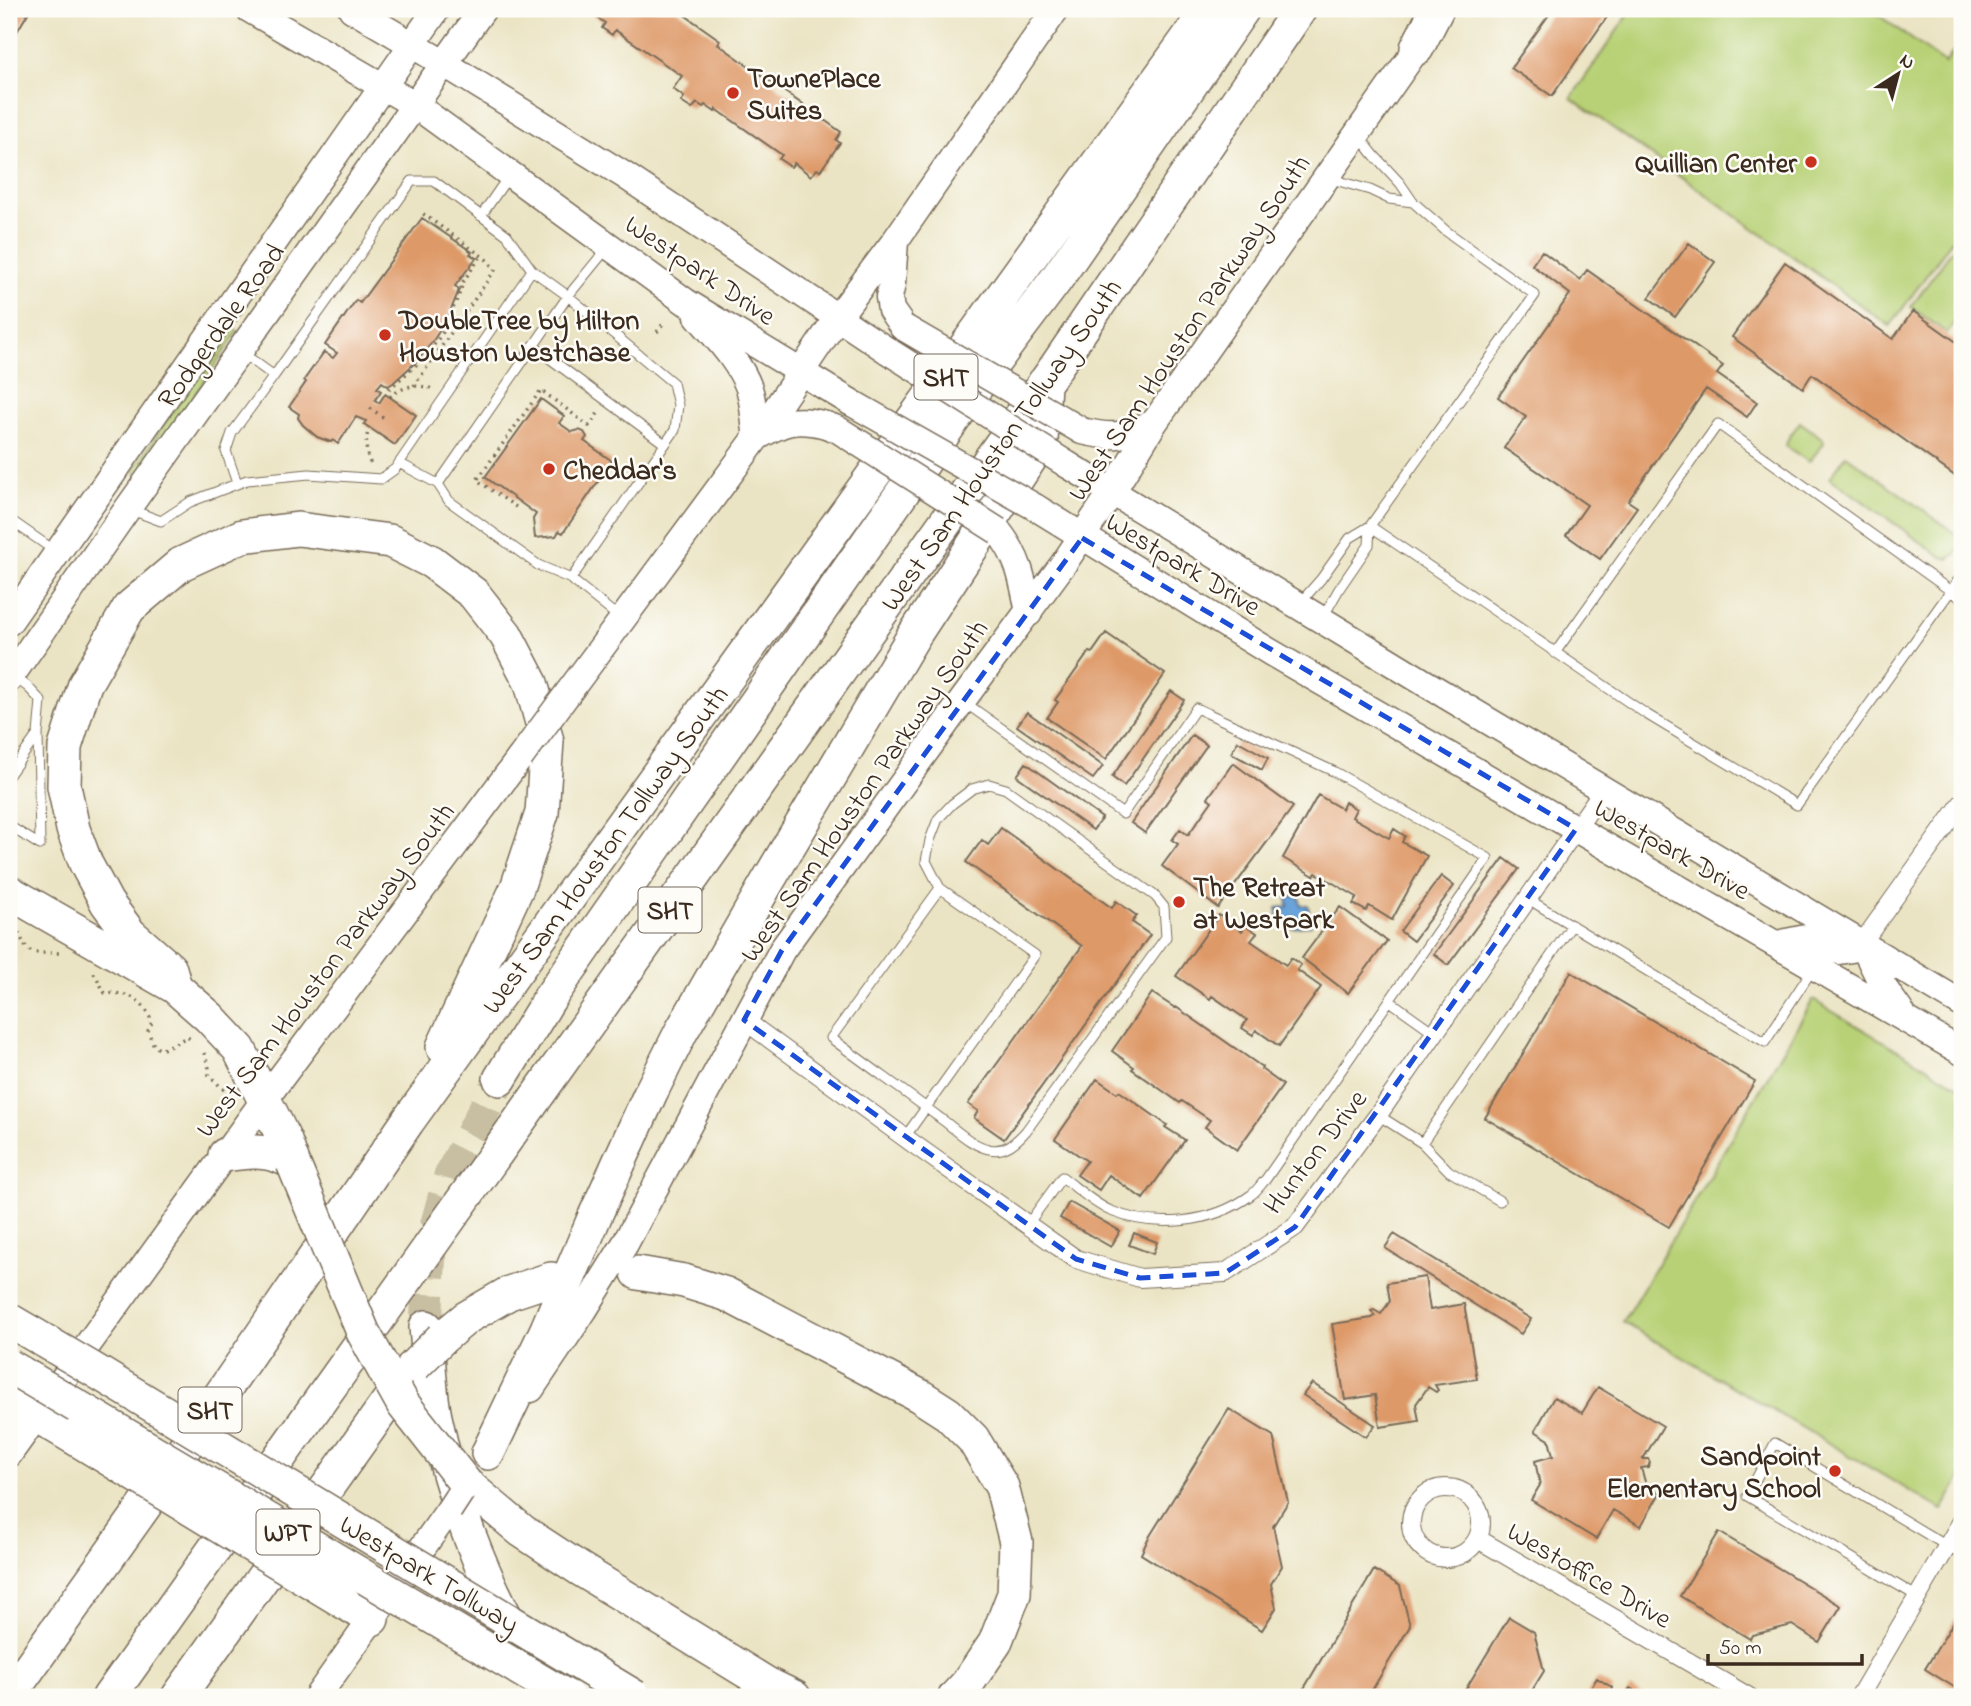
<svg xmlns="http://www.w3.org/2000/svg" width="1971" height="1706" font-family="'Indie Flower',sans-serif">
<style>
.green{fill:#b8d176;stroke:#7a7e4a;stroke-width:2}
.water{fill:#6ba3d9;stroke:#53667c;stroke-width:2}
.building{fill:#de9967}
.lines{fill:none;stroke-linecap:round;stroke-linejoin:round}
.highway-tunnel{stroke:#c8bfa3;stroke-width:33;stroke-dasharray:33 17;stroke-linecap:butt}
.lane-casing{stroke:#796b58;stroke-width:11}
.street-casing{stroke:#796b58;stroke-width:20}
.secondary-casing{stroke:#796b58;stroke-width:29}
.highway-casing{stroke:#796b58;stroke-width:36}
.path{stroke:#796b58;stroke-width:3.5;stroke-dasharray:2 5;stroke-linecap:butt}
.lane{stroke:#fff;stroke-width:9}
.street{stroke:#fff;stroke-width:18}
.secondary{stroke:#fff;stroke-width:26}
.highway{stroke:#fff;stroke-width:33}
.secondary-bridge-casing{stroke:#796b58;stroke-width:29;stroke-linecap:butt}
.highway-bridge-casing{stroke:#796b58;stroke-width:36;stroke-linecap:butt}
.secondary-bridge{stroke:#fff;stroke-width:26}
.highway-bridge{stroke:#fff;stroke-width:33}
.marked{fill:none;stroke:#1d4ed8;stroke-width:5;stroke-dasharray:14 9;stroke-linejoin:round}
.poi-dot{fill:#c8321e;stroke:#fdfcf7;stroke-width:2.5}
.labels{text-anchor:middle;stroke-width:5;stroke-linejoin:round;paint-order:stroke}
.shield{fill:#fdfcf7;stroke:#75695f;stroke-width:2}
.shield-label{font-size:26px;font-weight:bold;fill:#3b2a1e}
.poi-label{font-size:28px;font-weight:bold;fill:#3b2a1e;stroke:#fdfcf7;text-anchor:start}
.street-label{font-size:28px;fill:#3b2a1e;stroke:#fdfcf7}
</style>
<rect width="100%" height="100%" fill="#fdfcf7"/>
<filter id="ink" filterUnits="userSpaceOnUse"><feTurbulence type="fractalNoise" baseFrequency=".0143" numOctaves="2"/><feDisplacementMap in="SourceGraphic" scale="14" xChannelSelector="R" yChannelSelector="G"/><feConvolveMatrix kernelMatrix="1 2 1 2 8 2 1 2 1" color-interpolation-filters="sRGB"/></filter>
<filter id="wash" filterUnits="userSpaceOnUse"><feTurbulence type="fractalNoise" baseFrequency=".00686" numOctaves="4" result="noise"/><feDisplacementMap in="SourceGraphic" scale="28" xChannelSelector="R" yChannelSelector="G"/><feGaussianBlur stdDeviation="1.57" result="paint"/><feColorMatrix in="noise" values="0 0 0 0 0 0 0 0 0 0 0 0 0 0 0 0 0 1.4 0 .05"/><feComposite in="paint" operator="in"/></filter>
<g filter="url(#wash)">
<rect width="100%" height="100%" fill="#ebe4c4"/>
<!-- green -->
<path class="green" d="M1632 9H1870L1945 63 1962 40V226L1890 326 1571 98Z
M1962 244V311L1947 333 1911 307 1951 251Z
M231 327 238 331 139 477 134 472 137 464Z
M1800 422 1823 439 1824 443 1809 462 1786 446 1788 439Z
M1846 455 1962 538C1962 548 1957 554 1949 559L1942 557 1830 478Z
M1813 1000 1962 1088V1476L1942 1510 1623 1322Z"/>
<!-- water -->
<path class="water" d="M1299 895 1301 905H1308L1311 925 1291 928 1290 922 1279 924 1277 908 1288 907 1287 897Z"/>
<g id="blocks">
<!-- building -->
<path class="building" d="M9 9H21L28 13 9 45Z
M588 9H676L720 40 718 44 841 132 836 140 840 143 820 171 817 169 811 176 794 163 791 167 779 159 782 155 716 109 715 112 705 105 703 107 697 103 692 109 681 102 684 97 673 89 682 76 615 30 612 35 602 28 605 23 587 11Z
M1553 9H1595L1607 17 1552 96 1511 68Z
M422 218 472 252 470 254 476 258 455 286 459 289 457 295 448 317 433 341 418 360 393 383 388 386 382 382 377 388 381 391 375 400 379 403 385 394 416 415 395 445 364 424 366 421 356 417 338 444 333 440 331 442 317 437 303 425 298 418 299 414 289 407 306 382 304 380 324 352 333 358 337 353 325 345 356 300 360 303Z
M1689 243 1715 262 1675 317 1649 298Z
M1542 251 1580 280 1587 270 1723 366 1717 374 1757 402 1747 417 1706 389 1628 501 1637 507 1600 559 1566 535 1587 505 1504 448 1526 417 1498 397 1570 294 1532 265Z
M1785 262 1893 339 1913 311 1962 346V481L1812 374 1803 388 1732 337Z
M541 399 564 416 559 423 572 432 579 430 584 432 587 437 584 441 612 461 563 533 559 531 556 536 535 538 533 519 536 514 485 477Z
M1106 633 1165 674 1106 759 1047 718 1058 702 1055 700 1089 652 1092 653Z
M1171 691 1184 700 1124 786 1112 777Z
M1027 712 1103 766 1093 779 1017 726Z
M1192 735 1207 745 1145 833 1131 823Z
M1238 741 1268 758 1262 770 1231 753Z
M1026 763 1102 818 1093 830 1017 776Z
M1233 763 1293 807 1218 908 1162 866 1178 844 1172 840 1180 829 1188 835 1212 801 1208 798Z
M1318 795 1342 809 1345 802 1356 809 1352 817 1389 838 1394 829 1405 836 1402 842 1427 856 1392 920 1369 906 1366 911 1353 904 1357 897 1316 873 1314 876 1283 858Z
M1001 828 1112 908 1116 901 1137 916 1132 922 1150 935 1004 1139 974 1118 978 1111 968 1104 1082 946 966 862 982 840 988 845Z
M1504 858 1519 869 1448 965 1434 954Z
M1441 876 1454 886 1413 941 1400 931Z
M1340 907 1387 941 1348 993 1302 958Z
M1219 915 1242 931 1246 926 1257 933 1251 941 1286 965 1291 958 1301 965 1297 970 1321 987 1279 1046 1256 1030 1253 1035 1242 1028 1247 1020 1212 996 1210 999 1176 976Z
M1571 972 1755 1081 1669 1227 1485 1118Z
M1152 993 1175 1008 1176 1007 1262 1067 1261 1069 1283 1085 1237 1150 1205 1127 1210 1120 1182 1101 1180 1103 1132 1069 1134 1067 1112 1051Z
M1097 1079 1117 1093 1119 1091 1167 1125 1165 1127 1185 1140 1143 1199 1109 1175 1099 1190 1077 1175 1087 1161 1055 1139Z
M1069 1202 1120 1231 1111 1247 1060 1218Z
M1134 1233 1157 1242 1153 1254 1129 1245Z
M1394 1234 1531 1319 1521 1334 1385 1248Z
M1425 1277 1430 1310 1464 1304 1477 1379 1435 1385 1438 1390 1436 1392 1428 1387 1416 1404 1419 1421 1380 1427 1375 1395 1345 1400 1332 1324 1372 1318 1375 1316 1371 1311 1374 1310 1381 1314 1390 1301 1387 1283Z
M1312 1383 1375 1425 1366 1437 1303 1395Z
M1598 1387 1663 1426 1643 1459H1648L1650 1462 1648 1467 1641 1468 1646 1485 1660 1493 1641 1526 1613 1510 1596 1539 1531 1500 1540 1485 1535 1461 1553 1456 1549 1440 1535 1431 1554 1397 1582 1413Z
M1229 1409 1273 1436 1288 1502 1273 1526 1282 1566 1271 1584 1276 1608 1262 1630 1141 1554 1148 1539Z
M1719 1532 1841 1606 1819 1642 1792 1625 1752 1635 1750 1639 1680 1596Z
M1374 1570 1400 1586 1410 1626 1368 1697H1299Z
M1962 1608V1692L1925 1669Z
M1509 1617 1534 1632 1544 1671 1528 1697H1461Z
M1597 1678 1613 1688 1607 1697H1585Z
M1630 1688 1646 1697H1624Z"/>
</g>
</g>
<g filter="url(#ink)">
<use href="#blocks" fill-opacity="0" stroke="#796b58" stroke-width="2"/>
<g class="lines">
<!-- highway-tunnel -->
<path class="highway-tunnel" d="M426 1327 430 1248 450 1176 500 1079"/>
<defs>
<path id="lane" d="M1328 178 1370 190 1389 199 1413 202
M481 216 508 177
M532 270 568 296 673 383 678 405 675 430 571 579 621 619
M533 346 665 444
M399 463 438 484
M237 483 226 451 232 433 274 376
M129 509 161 521 190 502 247 480 309 474 381 479 395 469 532 270 507 235 434 181H412L274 376 241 352
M9 519 55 551
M1370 526 1646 714 1797 805 1962 575
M571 579 538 565 449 501 438 484 568 296 608 247
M1299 604 1321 579 1350 538 1370 526 1535 295 1446 231 1413 202 1400 183 1374 155 1359 136
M1322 619 1339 589 1369 545 1370 526
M1555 653 1718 424 1962 599
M13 676 28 687 41 701 38 734 40 845
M964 702 1123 814 1196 708 1333 771 1488 858 1266 1179C1261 1184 1257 1191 1251 1195 1212 1224 1155 1229 1111 1211 1094 1204 1077 1188 1062 1177L1028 1224
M9 775 38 734
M9 826 40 845
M1528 899 1765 1042 1812 970
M1390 1001 1435 1033
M1378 1115 1422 1143 1449 1171 1500 1201
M905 1137 1035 955 940 888 831 1038C867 1065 904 1091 940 1118 954 1128 972 1146 989 1149 1005 1153 1017 1141 1026 1131L1166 937 1164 907 1155 896 1006 789 989 784 972 789 952 804 938 819 930 840 926 861 940 888
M1422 1143 1572 925
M1918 1597 1747 1496 1775 1443 1962 1555"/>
<path id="street" d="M1862 943 1962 803
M744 1020 915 1145 1076 1259 1140 1278 1225 1273 1295 1227 1378 1115 1603 790
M1411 1523a35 35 0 1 1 70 0a35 35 0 1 1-70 0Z
M1478 1539 1749 1697
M1859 1697 1962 1521"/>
<path id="secondary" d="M249 9 415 105 686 302 852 403
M352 9 445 64 624 175 888 351
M895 241 892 284 889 297 891 310 903 327
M698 316C717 339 739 361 749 388 754 403 754 422 757 437 783 422 795 417 826 425
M1082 431C1116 439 1123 436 1154 423
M1068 465 1425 683 1962 1004
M1035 507 1270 652 1962 1052
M998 531C1019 557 1023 580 1029 613
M9 622 437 9
M9 679 128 508 483 9
M568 693 757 437 837 318 895 241 1056 9
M1862 943 1884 988 1903 1015
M1777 944 1806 938 1839 951 1852 949 1862 943
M531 1389 584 1310 625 1244 782 950 962 701 1064 563 1112 492 1154 423 1428 33
M9 1454 265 1099 520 758
M317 1697 449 1510"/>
<path id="highway" d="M1417 48 1437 9
M9 892 175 987 209 1017 239 1049 285 1141 293 1163
M175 987 170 969 130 934 107 903 86 864 73 829 64 786 65 747 85 684 129 608 181 564 242 536 298 529 390 541 432 562 474 594 506 635 531 683 547 741 542 813 517 888 443 1047
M500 1079 549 999 988 370 1055 281 1243 9
M225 1155C251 1151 270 1149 293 1163
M638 1273 684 1281 726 1294 920 1396 948 1414 973 1439 1002 1487 1016 1542 1014 1594 995 1643 967 1684 955 1697
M426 1327C429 1357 429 1388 435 1417 451 1494 480 1574 519 1641 529 1658 538 1675 552 1690
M442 1338 466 1318 509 1293 551 1279
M9 1399 73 1437
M488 1453 547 1329 595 1216 651 1092 681 1032 768 881 913 637 1041 442 1044 383
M466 1484 522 1531 580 1569 767 1684 794 1697
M344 1602 372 1619
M9 1696 146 1504 408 1121 1209 9
M109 1697 1051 374 1300 9
M178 1697 412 1368"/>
</defs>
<!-- lane casing -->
<use href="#lane" class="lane-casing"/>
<!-- street casing -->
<use href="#street" class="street-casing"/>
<!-- secondary casing -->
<use href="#secondary" class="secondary-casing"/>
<!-- highway casing -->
<use href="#highway" class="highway-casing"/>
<!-- path -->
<path class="path" d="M657 332 665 321
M414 386 495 270 486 259 422 213
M389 389 415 366 429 352 443 332 461 290 462 283 481 256
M390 397C403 386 416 383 432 389
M370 408 387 420
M369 427C365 442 365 451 371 465
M516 507 477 480 541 390 589 426 599 412
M16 926C29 956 26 953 59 953
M94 973 105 993C129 993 142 997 152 1022L148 1031 154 1046 161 1050 187 1037 192 1040
M204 1053 209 1068V1075L232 1098"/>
<!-- lane -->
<use href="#lane" class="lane"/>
<!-- street -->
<use href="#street" class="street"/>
<!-- secondary -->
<use href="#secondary" class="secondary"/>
<!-- highway -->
<use href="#highway" class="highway"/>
<defs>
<path id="secondary-bridge" d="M903 327 1082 431
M888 351 1068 465
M852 403 1035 507
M826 425 837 429 998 531
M520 758 568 693
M449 1510 466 1484"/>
<path id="highway-bridge" d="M293 1163 363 1332 403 1404 466 1484
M9 1320 89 1367 635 1697
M9 1366 567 1697
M414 1366 442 1338
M73 1437 344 1602"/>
</defs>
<!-- secondary-bridge casing -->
<use href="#secondary-bridge" class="secondary-bridge-casing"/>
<!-- highway-bridge casing -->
<use href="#highway-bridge" class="highway-bridge-casing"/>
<!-- secondary-bridge -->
<use href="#secondary-bridge" class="secondary-bridge"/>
<!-- highway-bridge -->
<use href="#highway-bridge" class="highway-bridge"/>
</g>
</g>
<!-- marked area -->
<path class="marked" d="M1082 538 1576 829 1295 1227 1225 1273 1140 1278 1076 1259 744 1020 782 950Z"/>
<!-- markers -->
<g class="poi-dot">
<circle cx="733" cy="93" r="7"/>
<circle cx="1811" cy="162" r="7"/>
<circle cx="385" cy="335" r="7"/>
<circle cx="549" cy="469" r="7"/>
<circle cx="1179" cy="902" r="7"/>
<circle cx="1835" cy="1471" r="7"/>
</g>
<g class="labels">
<!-- shield labels -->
<g class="shield">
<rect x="914.5" y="354.5" width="63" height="45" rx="5"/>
<rect x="638.5" y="887.5" width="63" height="45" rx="5"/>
<rect x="178.5" y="1387.5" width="63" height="45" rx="5"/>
<rect x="256.5" y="1509.5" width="63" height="45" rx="5"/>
</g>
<g class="shield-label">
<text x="946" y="386">SHT</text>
<text x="670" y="919">SHT</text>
<text x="210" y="1419">SHT</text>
<text x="288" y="1541">WPT</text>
</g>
<!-- poi labels -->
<g class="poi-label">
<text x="747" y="87">TownePlace<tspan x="747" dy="32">Suites</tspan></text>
<text x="1797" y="172" text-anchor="end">Quillian Center</text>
<text x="399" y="329">DoubleTree by Hilton<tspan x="399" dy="32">Houston Westchase</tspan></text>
<text x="563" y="479">Cheddar's</text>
<text x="1193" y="896">The Retreat<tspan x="1193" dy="32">at Westpark</tspan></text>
<text x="1821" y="1465" text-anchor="end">Sandpoint<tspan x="1821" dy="32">Elementary School</tspan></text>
</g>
<!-- street labels -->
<g class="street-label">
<text transform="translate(701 269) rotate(34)" y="10">Westpark Drive</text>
<text transform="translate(220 325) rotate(-54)" y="10">Rodgerdale Road</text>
<text transform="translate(1188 327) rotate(-56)" y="10">West Sam Houston Parkway South</text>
<text transform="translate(1000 444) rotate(-55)" y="10">West Sam Houston Tollway South</text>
<text transform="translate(1184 563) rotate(31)" y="10">Westpark Drive</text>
<text transform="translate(863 790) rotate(-55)" y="10">West Sam Houston Parkway South</text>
<text transform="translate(1673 848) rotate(30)" y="10">Westpark Drive</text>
<text transform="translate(604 849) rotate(-54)" y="10">West Sam Houston Tollway South</text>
<text transform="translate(324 969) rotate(-53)" y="10">West Sam Houston Parkway South</text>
<text transform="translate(1314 1151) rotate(-52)" y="10">Hunton Drive</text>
<text transform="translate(430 1573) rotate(31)" y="10">Westpark Tollway</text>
<text transform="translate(1590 1574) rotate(30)" y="10">Westoffice Drive</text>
</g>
</g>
<!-- margin -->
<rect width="1971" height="1706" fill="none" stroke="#fdfcf7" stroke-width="35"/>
<!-- north arrow -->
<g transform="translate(1898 74) rotate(36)" stroke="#fdfcf7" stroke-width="5" paint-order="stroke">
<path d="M0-5L12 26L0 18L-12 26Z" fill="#3b2a1e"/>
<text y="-10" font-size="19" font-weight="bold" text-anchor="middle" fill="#3b2a1e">N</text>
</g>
<!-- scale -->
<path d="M1708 1654v10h154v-10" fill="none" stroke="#3b2a1e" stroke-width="3.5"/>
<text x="1719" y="1654" font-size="21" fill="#3b2a1e" stroke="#fdfcf7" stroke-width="5" paint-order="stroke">50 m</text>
</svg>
